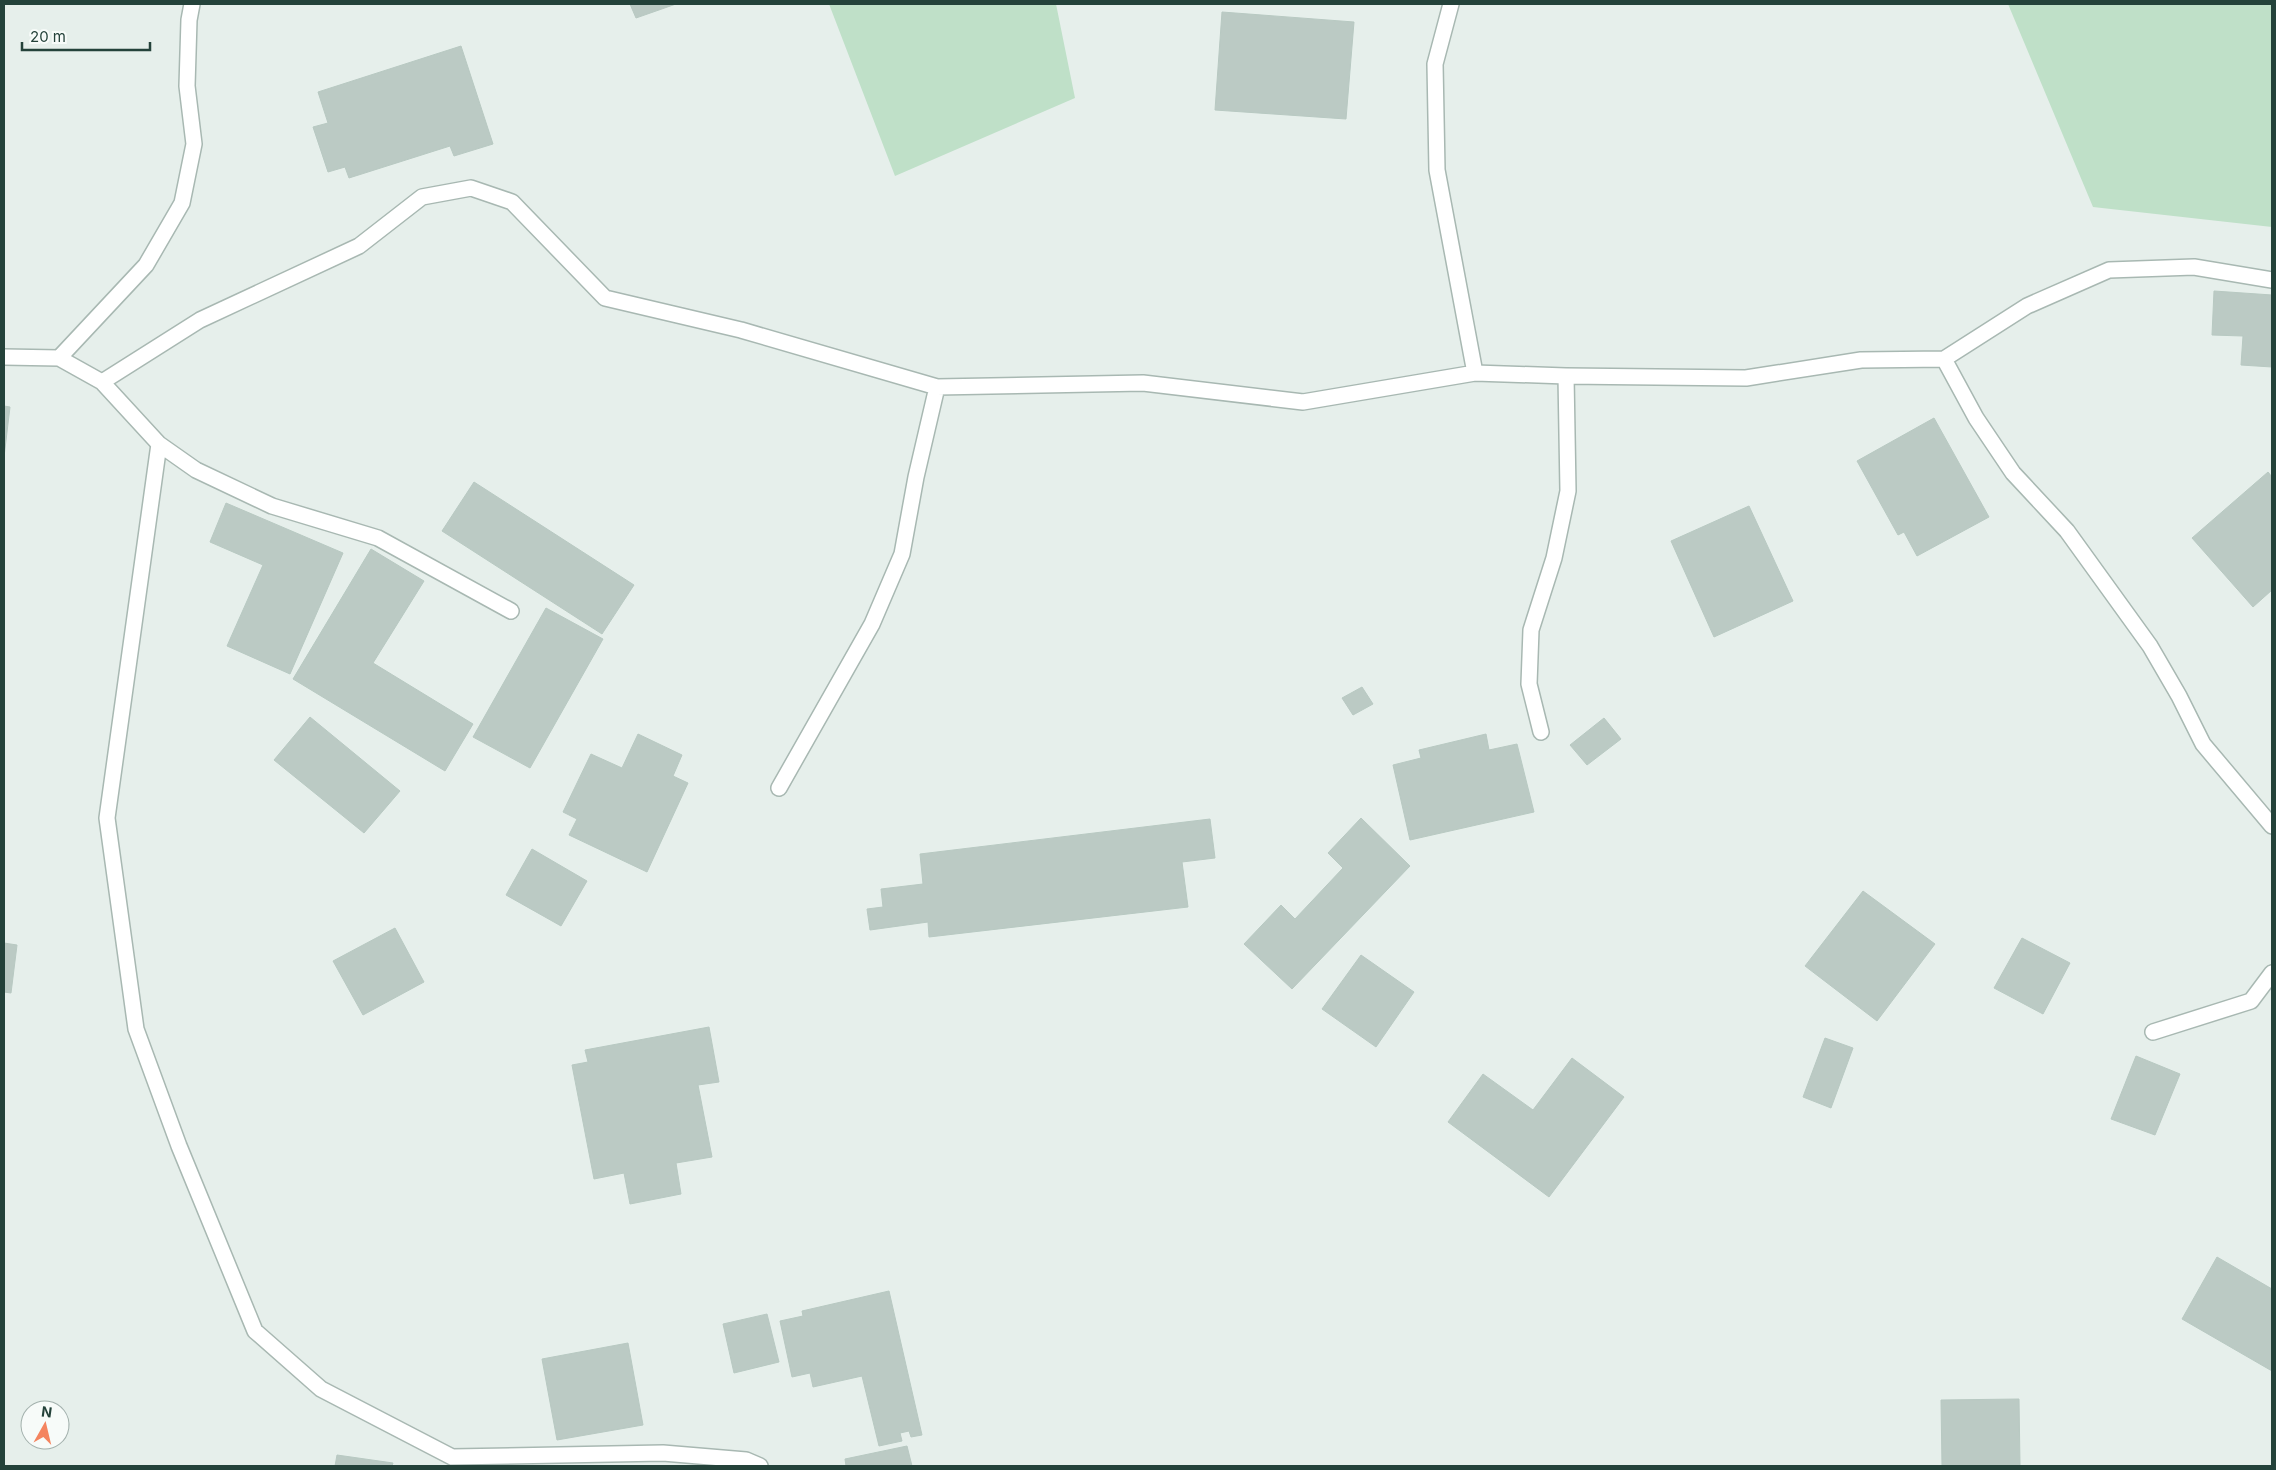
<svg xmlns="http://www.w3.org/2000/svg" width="2276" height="1470" font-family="Inter,sans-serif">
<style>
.green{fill:#bfe0c8}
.building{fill:#bbcac4;stroke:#b8c9c2}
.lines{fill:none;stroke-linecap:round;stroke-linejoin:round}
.minor-casing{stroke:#a8b8b2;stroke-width:18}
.minor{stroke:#fff;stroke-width:15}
</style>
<rect width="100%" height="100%" fill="#e6efeb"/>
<!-- green -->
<path class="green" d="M829 4H1056L1075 98 895 176Z
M2008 4H2272V227L2093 207Z"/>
<!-- building -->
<path class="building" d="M630 4H676L636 18Z
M1222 12 1354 22 1346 119 1215 110Z
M461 46 493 144 454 156 450 146 349 178 345 167 328 172 313 127 328 123 318 92Z
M2214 291 2272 295V367L2241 365 2243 336 2212 335Z
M4 406 10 407 4 457Z
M1934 418 1989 517 1917 556 1904 532 1898 535 1857 461Z
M2268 472 2272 477V590L2253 607 2192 538Z
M474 482 634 585 602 634 442 531Z
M226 503 343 553 290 674 227 646 263 565 210 542Z
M1749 506 1793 601 1714 637 1671 541Z
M371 549 424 581 373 663 473 724 445 771 293 679Z
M546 608 603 639 530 768 473 737Z
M1362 687 1373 704 1353 715 1342 698Z
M310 717 400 791 364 833 274 760Z
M1604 718 1621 739 1587 765 1570 745Z
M638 734 682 755 673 776 688 783 647 872 569 835 577 819 563 812 591 754 622 768Z
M1486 734 1489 750 1517 744 1534 812 1410 840 1393 765 1421 758 1419 750Z
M1361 818 1410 866 1292 989 1244 944 1281 905 1295 919 1343 868 1328 853Z
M1210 819 1215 858 1182 862 1188 907 929 937 928 922 870 930 867 909 883 907 881 889 923 884 920 854Z
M532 849 587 881 561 926 506 895Z
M1863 891 1935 944 1877 1021 1805 966Z
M395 928 424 982 363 1015 333 961Z
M2022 938 2070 963 2043 1014 1994 988Z
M4 943 17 945 11 993 4 992Z
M1361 955 1414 992 1376 1047 1322 1009Z
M709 1027 719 1082 698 1085 712 1157 676 1163 681 1194 630 1204 624 1173 594 1179 572 1065 588 1062 585 1050Z
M1825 1038 1853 1048 1831 1108 1803 1097Z
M2136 1056 2180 1074 2155 1135 2111 1119Z
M1572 1058 1624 1097 1549 1197 1448 1122 1483 1074 1533 1110Z
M2217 1257 2272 1289V1371L2182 1319Z
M889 1291 922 1435 911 1437 909 1431 900 1433 902 1441 879 1446 862 1376 813 1387 810 1373 792 1377 780 1321 803 1316 802 1311Z
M767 1314 779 1362 734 1373 723 1324Z
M628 1343 643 1425 557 1440 542 1359Z
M2019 1399 2020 1466H1942L1941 1400Z
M907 1446 912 1466H846L845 1459Z
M337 1455 393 1463 392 1466H335Z"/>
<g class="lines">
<defs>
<path id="minor" d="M1451 4 1435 64 1437 170 1475 373
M4 357 59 358 102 382 159 444 107 818 136 1029 179 1146 255 1331 321 1389 452 1457 663 1453 746 1460 760 1466
M59 358 146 265 182 203 194 144 187 86 189 20 192 4
M1944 359 1976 418 2013 473 2067 531 2150 646 2179 696 2203 744 2272 826
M102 382 200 320 359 246 422 197 471 188 512 202 605 298 741 330 937 387 1143 383 1303 402 1475 373 1566 376 1746 378 1861 360 1944 359 2027 306 2109 270 2194 267 2272 280
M159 444 196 470 272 506 378 538 511 611
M1541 732 1529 684 1531 630 1554 558 1568 491 1566 376
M779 788 872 624 902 554 916 477 937 387
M2153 1032 2251 1001 2272 973"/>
</defs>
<!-- minor casing -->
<use href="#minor" class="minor-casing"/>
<!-- minor -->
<use href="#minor" class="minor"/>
</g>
<!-- border -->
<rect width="2276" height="1470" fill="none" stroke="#24423a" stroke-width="10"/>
<!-- north arrow -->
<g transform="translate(45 1425) rotate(8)"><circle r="24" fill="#f7fbf9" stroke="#a3b1ad"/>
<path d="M0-4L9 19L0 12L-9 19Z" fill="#f4845f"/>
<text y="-8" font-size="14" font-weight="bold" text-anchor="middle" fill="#24423a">N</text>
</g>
<!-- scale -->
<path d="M22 42v8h128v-8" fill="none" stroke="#24423a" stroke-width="2.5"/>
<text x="30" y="42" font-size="15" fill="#24423a" stroke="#f7fbf9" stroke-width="4" paint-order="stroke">20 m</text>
</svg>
